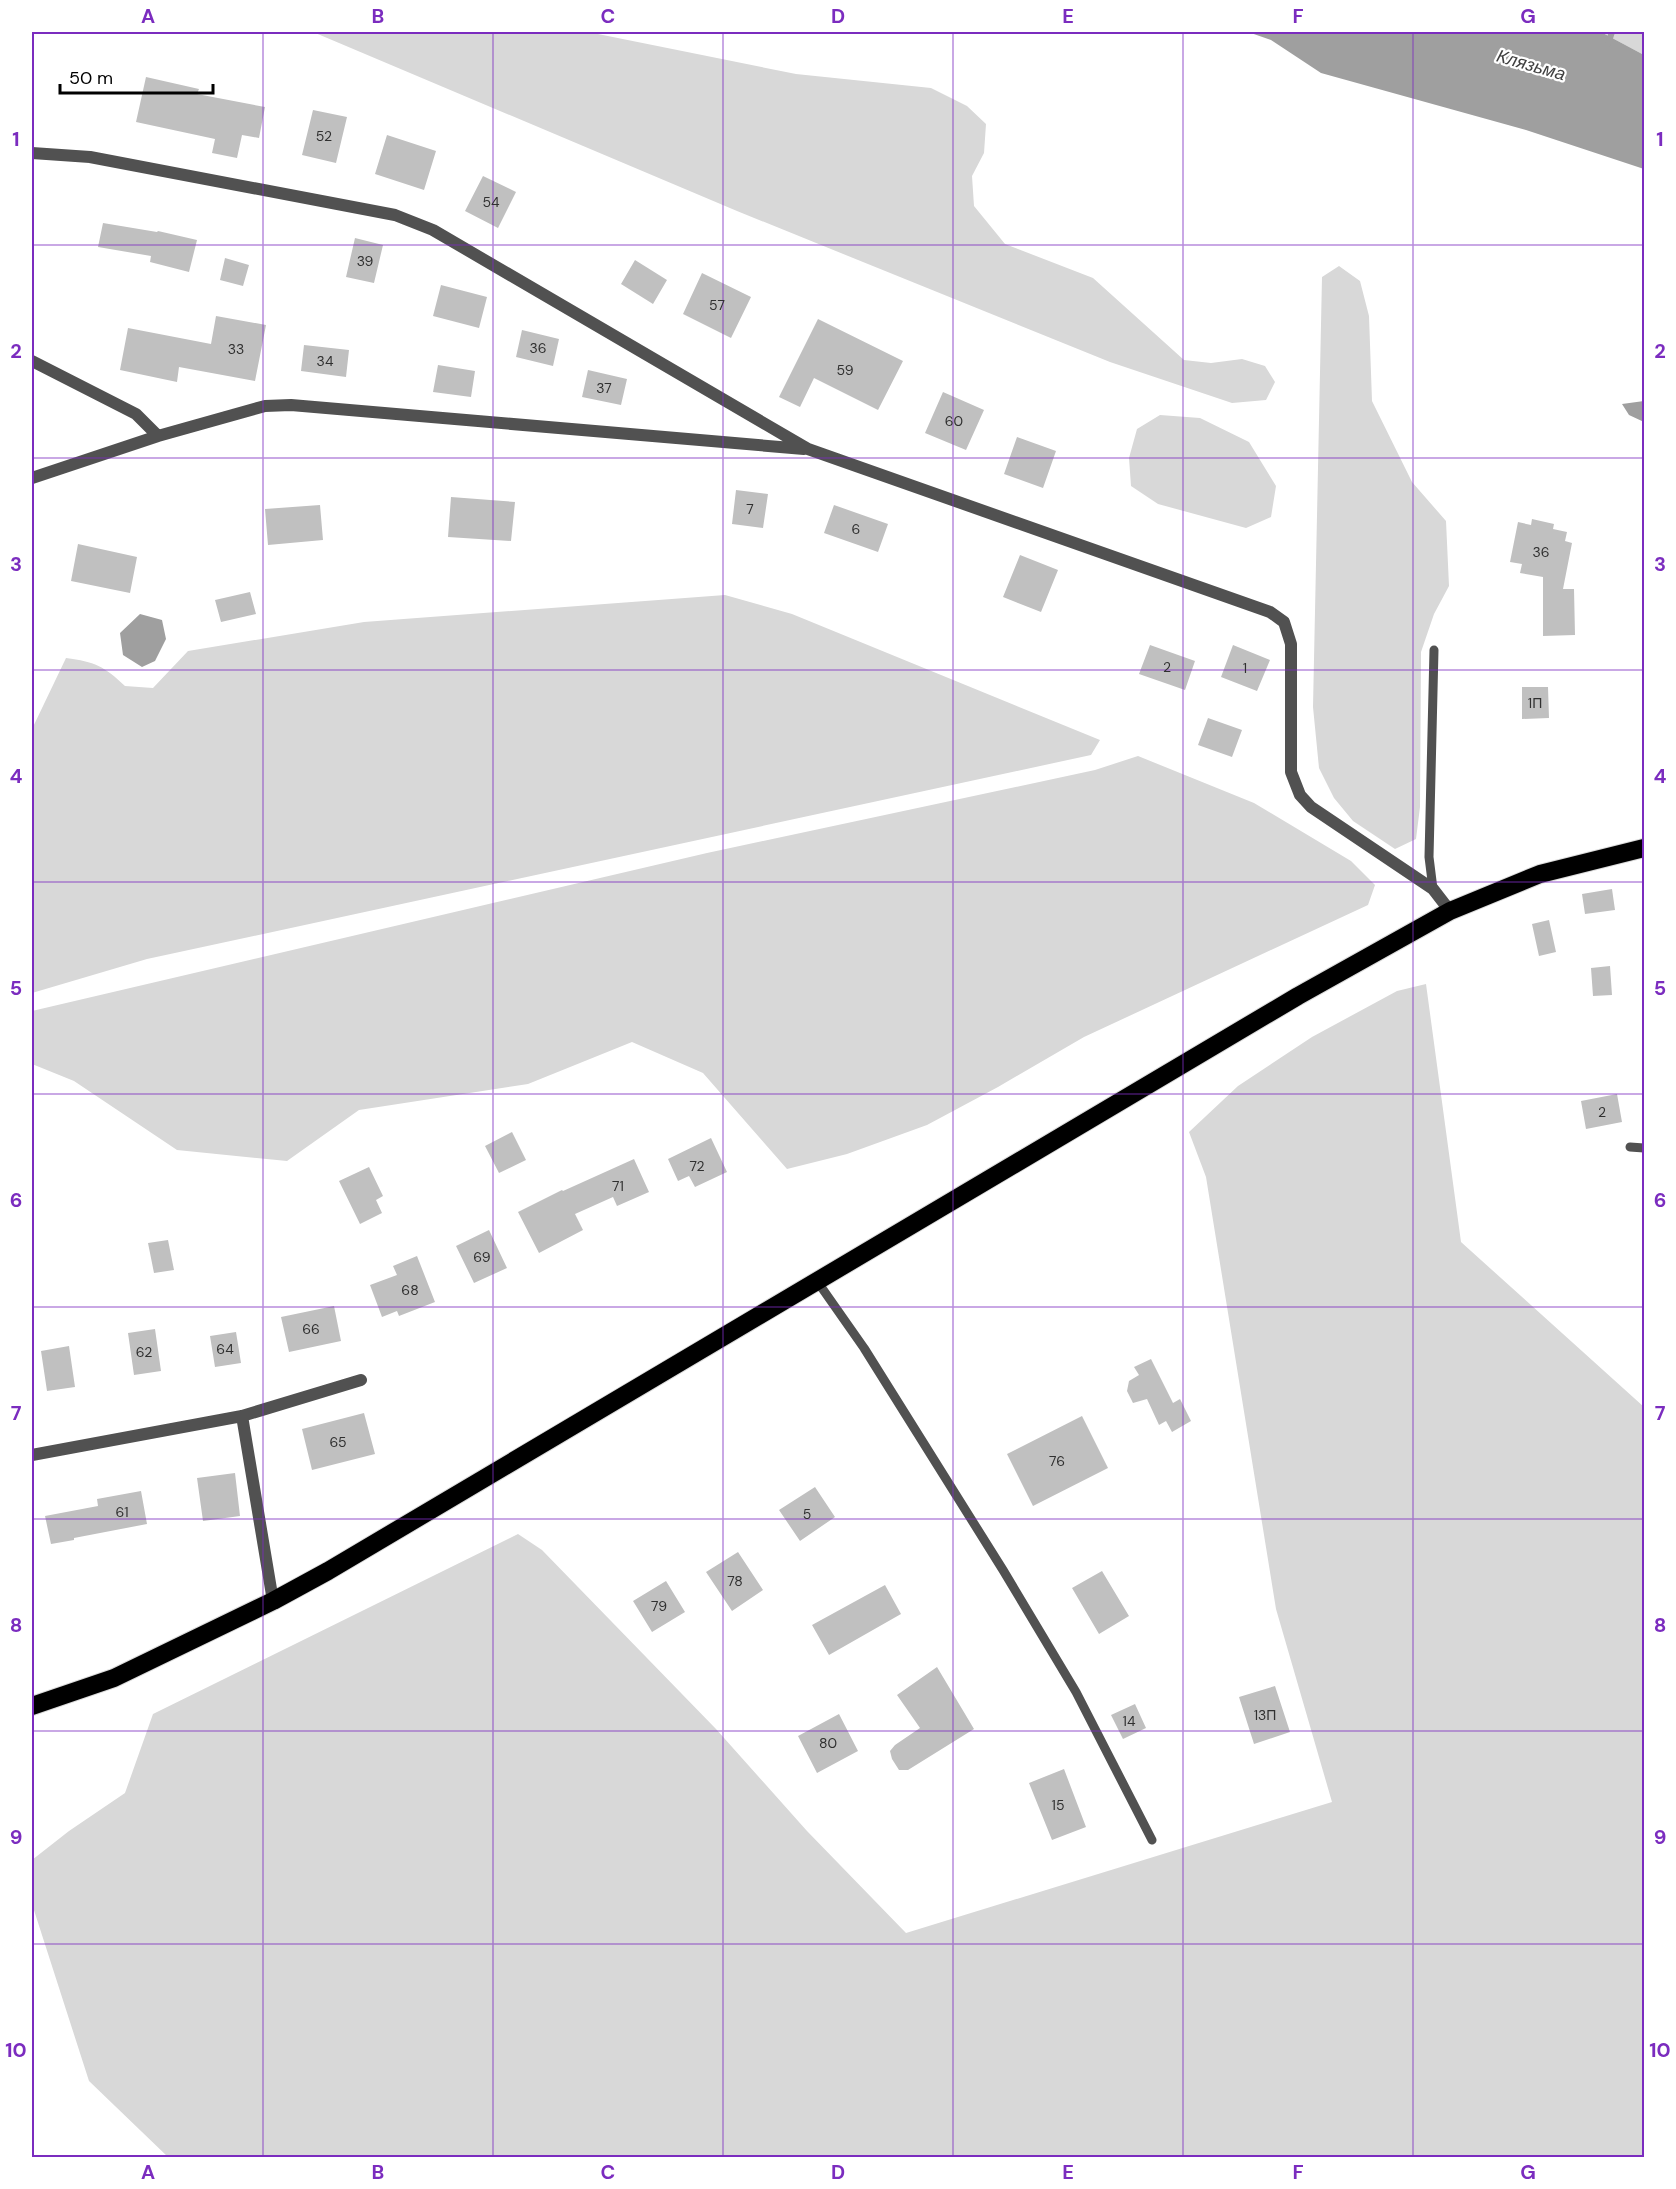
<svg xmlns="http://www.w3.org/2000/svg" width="1676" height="2189" font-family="'DM Sans',sans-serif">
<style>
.green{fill:#d8d8d8}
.water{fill:#9f9f9f}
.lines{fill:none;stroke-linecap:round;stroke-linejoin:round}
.stream{stroke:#9f9f9f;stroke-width:6}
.building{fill:#c0c0c0}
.highway-casing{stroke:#dbdbdb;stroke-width:20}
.lane{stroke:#515151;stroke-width:9}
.street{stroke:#515151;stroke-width:12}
.highway{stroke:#000;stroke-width:18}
.grid{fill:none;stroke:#7b2cbf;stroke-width:1.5;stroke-opacity:0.55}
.labels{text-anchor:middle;stroke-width:4.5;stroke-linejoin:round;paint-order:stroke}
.number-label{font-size:14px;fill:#303030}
.water-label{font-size:18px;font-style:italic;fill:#404040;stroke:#fff}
.neatline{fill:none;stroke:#7b2cbf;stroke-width:2}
.grid-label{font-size:20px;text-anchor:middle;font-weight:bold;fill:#7b2cbf}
</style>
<rect width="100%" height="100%" fill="#fff"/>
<!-- green -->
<path class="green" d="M313 32H588L796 74 931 88 967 106 986 124 984 153 972 176 974 206 1005 244 1093 278 1184 360 1211 363 1242 359 1265 366 1275 382 1266 400 1232 403 1110 362 737 211Z
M1601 32H1644V55Z
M1339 266 1360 281 1369 316 1372 401 1412 482 1446 521 1449 586 1434 614 1421 652 1420 807 1416 839 1395 849 1353 821 1334 798 1319 768 1313 707 1322 277Z
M1160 415 1200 418 1249 442 1276 486 1271 517 1246 528 1158 504 1131 486 1129 458 1137 429Z
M725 595 792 614 1100 740 1091 755 147 959 32 993V729L66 658C95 662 104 666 125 686L153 688 188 651 364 622Z
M1138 756 1254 803 1351 861 1375 885 1368 905 1084 1037 998 1087 927 1125 847 1154 787 1169 703 1073 632 1042 528 1084 359 1110 287 1161 177 1150 74 1081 32 1064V1011L707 853 1095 770Z
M1426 984 1461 1242 1644 1407V2157H168L89 2081 32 1904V1860L69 1831 125 1793 153 1714 518 1534 542 1550 716 1729 807 1831 906 1933 1332 1802 1276 1609 1206 1177 1189 1132 1238 1086 1312 1037 1397 991Z"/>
<!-- water -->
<path class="water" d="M1248 32H1601L1644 55V169L1526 130 1321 73 1271 40Z
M1644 401V422L1629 415 1622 404Z
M140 614 162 620 166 639 155 661 142 667 123 655 120 633Z"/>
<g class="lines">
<!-- stream -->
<path class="stream" d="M1608 44 1612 32"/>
</g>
<!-- building -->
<path class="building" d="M146 77 199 89 197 94 265 107 259 138 242 135 237 158 212 153 215 139 136 122Z
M313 110 347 117 336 163 302 155Z
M387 135 436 151 424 190 375 174Z
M483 176 516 192 498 228 465 211Z
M103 223 157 232 158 231 197 240 189 272 150 262 151 256 98 247Z
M355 238 383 245 374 283 346 277Z
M225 258 249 265 243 286 220 280Z
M635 260 667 280 653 304 621 284Z
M702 273 751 297 731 338 683 314Z
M441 285 487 297 479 328 433 316Z
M216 316 266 325 255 381 179 367 177 382 120 370 128 328 211 344Z
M818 319 903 361 878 410 814 378 800 407 779 397Z
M522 330 559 339 553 366 516 357Z
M304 345 349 350 346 377 301 371Z
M438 365 475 371 471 397 433 392Z
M588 370 627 379 621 405 582 397Z
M943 392 984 410 966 450 925 433Z
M1017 437 1056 451 1043 488 1004 474Z
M736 490 768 494 763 528 732 524Z
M451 497 515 502 511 541 448 537Z
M320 505 323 540 268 545 265 509Z
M834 505 888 524 878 552 824 533Z
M1532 519 1554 524 1553 529 1567 532 1565 541 1572 543 1563 589H1574L1575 635 1543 636V577L1520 573 1522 564 1510 562 1518 522 1531 525Z
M78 544 137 557 130 593 71 581Z
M1020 555 1058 570 1041 612 1003 597Z
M250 592 256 614 221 622 215 600Z
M1150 645 1195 661 1185 690 1139 674Z
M1233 645 1270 660 1257 691 1221 677Z
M1522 687H1548L1549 718 1522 719Z
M1208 718 1242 730 1232 757 1198 745Z
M1612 889 1615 910 1585 914 1582 894Z
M1549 920 1556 952 1539 956 1532 924Z
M1610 966 1612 995 1593 996 1591 968Z
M1617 1094 1622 1122 1586 1129 1581 1101Z
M512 1132 526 1160 499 1173 485 1146Z
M711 1138 727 1172 695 1187 689 1176 678 1181 668 1159Z
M634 1159 649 1192 617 1206 613 1197 575 1214 583 1230 539 1253 518 1212 562 1190 563 1191Z
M369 1167 383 1196 376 1200 382 1213 360 1224 339 1181Z
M489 1230 507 1268 474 1283 456 1246Z
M168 1240 174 1270 154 1273 148 1243Z
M417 1256 435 1302 399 1316 397 1311 382 1317 370 1285 397 1275 393 1266Z
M334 1306 341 1341 289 1352 281 1317Z
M155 1329 161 1371 134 1375 128 1333Z
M236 1332 241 1363 215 1367 210 1336Z
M69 1346 75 1387 47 1391 41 1351Z
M1151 1359 1173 1403 1180 1399 1191 1421 1172 1432 1166 1421 1159 1425 1147 1399 1133 1403 1127 1391 1129 1381 1139 1375 1134 1367Z
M364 1413 375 1454 312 1470 302 1429Z
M1082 1416 1108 1468 1033 1506 1007 1454Z
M235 1473 240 1516 203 1521 197 1478Z
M815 1487 835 1517 800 1541 779 1510Z
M141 1491 147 1524 74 1538V1540L51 1544 45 1516 98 1506 97 1499Z
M738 1552 763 1590 732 1611 706 1572Z
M1102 1571 1129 1616 1099 1634 1072 1588Z
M666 1581 685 1612 652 1632 633 1601Z
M885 1585 901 1614 829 1655 812 1625Z
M937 1667 974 1729 908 1770H899L892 1759 890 1751 895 1745 920 1728 897 1695Z
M1275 1686 1290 1732 1254 1744 1239 1697Z
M1135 1704 1146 1728 1123 1739 1111 1715Z
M839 1714 858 1751 817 1773 798 1736Z
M1064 1769 1086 1827 1052 1840 1029 1783Z"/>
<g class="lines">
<defs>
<path id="highway" d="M32 1706 114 1678 273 1601 328 1571 1298 996 1450 911 1540 874 1644 848"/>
</defs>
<!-- highway casing -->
<use href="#highway" class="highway-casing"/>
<!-- lane -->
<path class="lane" d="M1433 889 1429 857 1434 650
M1630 1147 1644 1148
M817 1281 864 1348 1003 1570 1076 1692 1152 1840"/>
<!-- street -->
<path class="street" d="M32 153 90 157 395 215 433 230 808 449 1270 612 1284 622 1291 644V772L1300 795 1311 807 1433 889 1450 911
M32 361 136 414 158 436
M32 478 158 436 265 406 291 405 804 449
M242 1416 273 1601
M32 1455 242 1416 361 1380"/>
<!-- highway -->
<use href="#highway" class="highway"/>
</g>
<!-- grid -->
<path class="grid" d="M263 32V2158M493 32V2158M723 32V2158M953 32V2158M1183 32V2158M1413 32V2158M32 245H1644M32 458H1644M32 670H1644M32 882H1644M32 1094H1644M32 1307H1644M32 1519H1644M32 1731H1644M32 1944H1644"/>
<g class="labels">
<!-- number labels -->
<g class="number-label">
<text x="324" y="141">52</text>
<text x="491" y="207">54</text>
<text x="365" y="266">39</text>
<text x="717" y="310">57</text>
<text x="538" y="353">36</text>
<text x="236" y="354">33</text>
<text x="325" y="366">34</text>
<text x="845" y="375">59</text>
<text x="604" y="393">37</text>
<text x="954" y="426">60</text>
<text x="750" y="514">7</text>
<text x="856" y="534">6</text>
<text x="1541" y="557">36</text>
<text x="1167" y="672">2</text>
<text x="1245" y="673">1</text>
<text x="1535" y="708">1П</text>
<text x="1602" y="1117">2</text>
<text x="697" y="1171">72</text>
<text x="618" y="1191">71</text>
<text x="482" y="1262">69</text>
<text x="410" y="1295">68</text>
<text x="311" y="1334">66</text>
<text x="225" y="1354">64</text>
<text x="144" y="1357">62</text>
<text x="338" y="1447">65</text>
<text x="1057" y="1466">76</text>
<text x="122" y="1517">61</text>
<text x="807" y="1519">5</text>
<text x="735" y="1586">78</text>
<text x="659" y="1611">79</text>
<text x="1265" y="1720">13П</text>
<text x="1129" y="1726">14</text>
<text x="828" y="1748">80</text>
<text x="1058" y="1810">15</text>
</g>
<!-- water labels -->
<g class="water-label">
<text transform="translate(1531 65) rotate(16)" y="6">Клязьма</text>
</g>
</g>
<!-- border -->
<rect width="1676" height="2189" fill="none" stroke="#ffffff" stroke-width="66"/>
<!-- scale -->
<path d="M60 84v9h153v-9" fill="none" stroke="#000000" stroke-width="3"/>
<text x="69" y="84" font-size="18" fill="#000000" stroke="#ffffff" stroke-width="4.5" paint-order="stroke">50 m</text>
<rect x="33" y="33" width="1610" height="2123" class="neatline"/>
<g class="grid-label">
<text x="148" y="23">A</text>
<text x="378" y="23">B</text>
<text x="608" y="23">C</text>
<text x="838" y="23">D</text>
<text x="1068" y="23">E</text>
<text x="1298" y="23">F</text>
<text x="1528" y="23">G</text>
<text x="16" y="146">1</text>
<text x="1660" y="146">1</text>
<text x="16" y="358">2</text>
<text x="1660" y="358">2</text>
<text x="16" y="571">3</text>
<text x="1660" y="571">3</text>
<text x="16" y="783">4</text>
<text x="1660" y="783">4</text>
<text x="16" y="995">5</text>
<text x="1660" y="995">5</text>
<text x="16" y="1207">6</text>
<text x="1660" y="1207">6</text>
<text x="16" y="1420">7</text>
<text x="1660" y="1420">7</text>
<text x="16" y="1632">8</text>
<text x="1660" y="1632">8</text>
<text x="16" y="1844">9</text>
<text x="1660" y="1844">9</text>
<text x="16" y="2057">10</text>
<text x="1660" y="2057">10</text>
<text x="148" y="2179">A</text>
<text x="378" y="2179">B</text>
<text x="608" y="2179">C</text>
<text x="838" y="2179">D</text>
<text x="1068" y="2179">E</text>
<text x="1298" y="2179">F</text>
<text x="1528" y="2179">G</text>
</g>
</svg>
